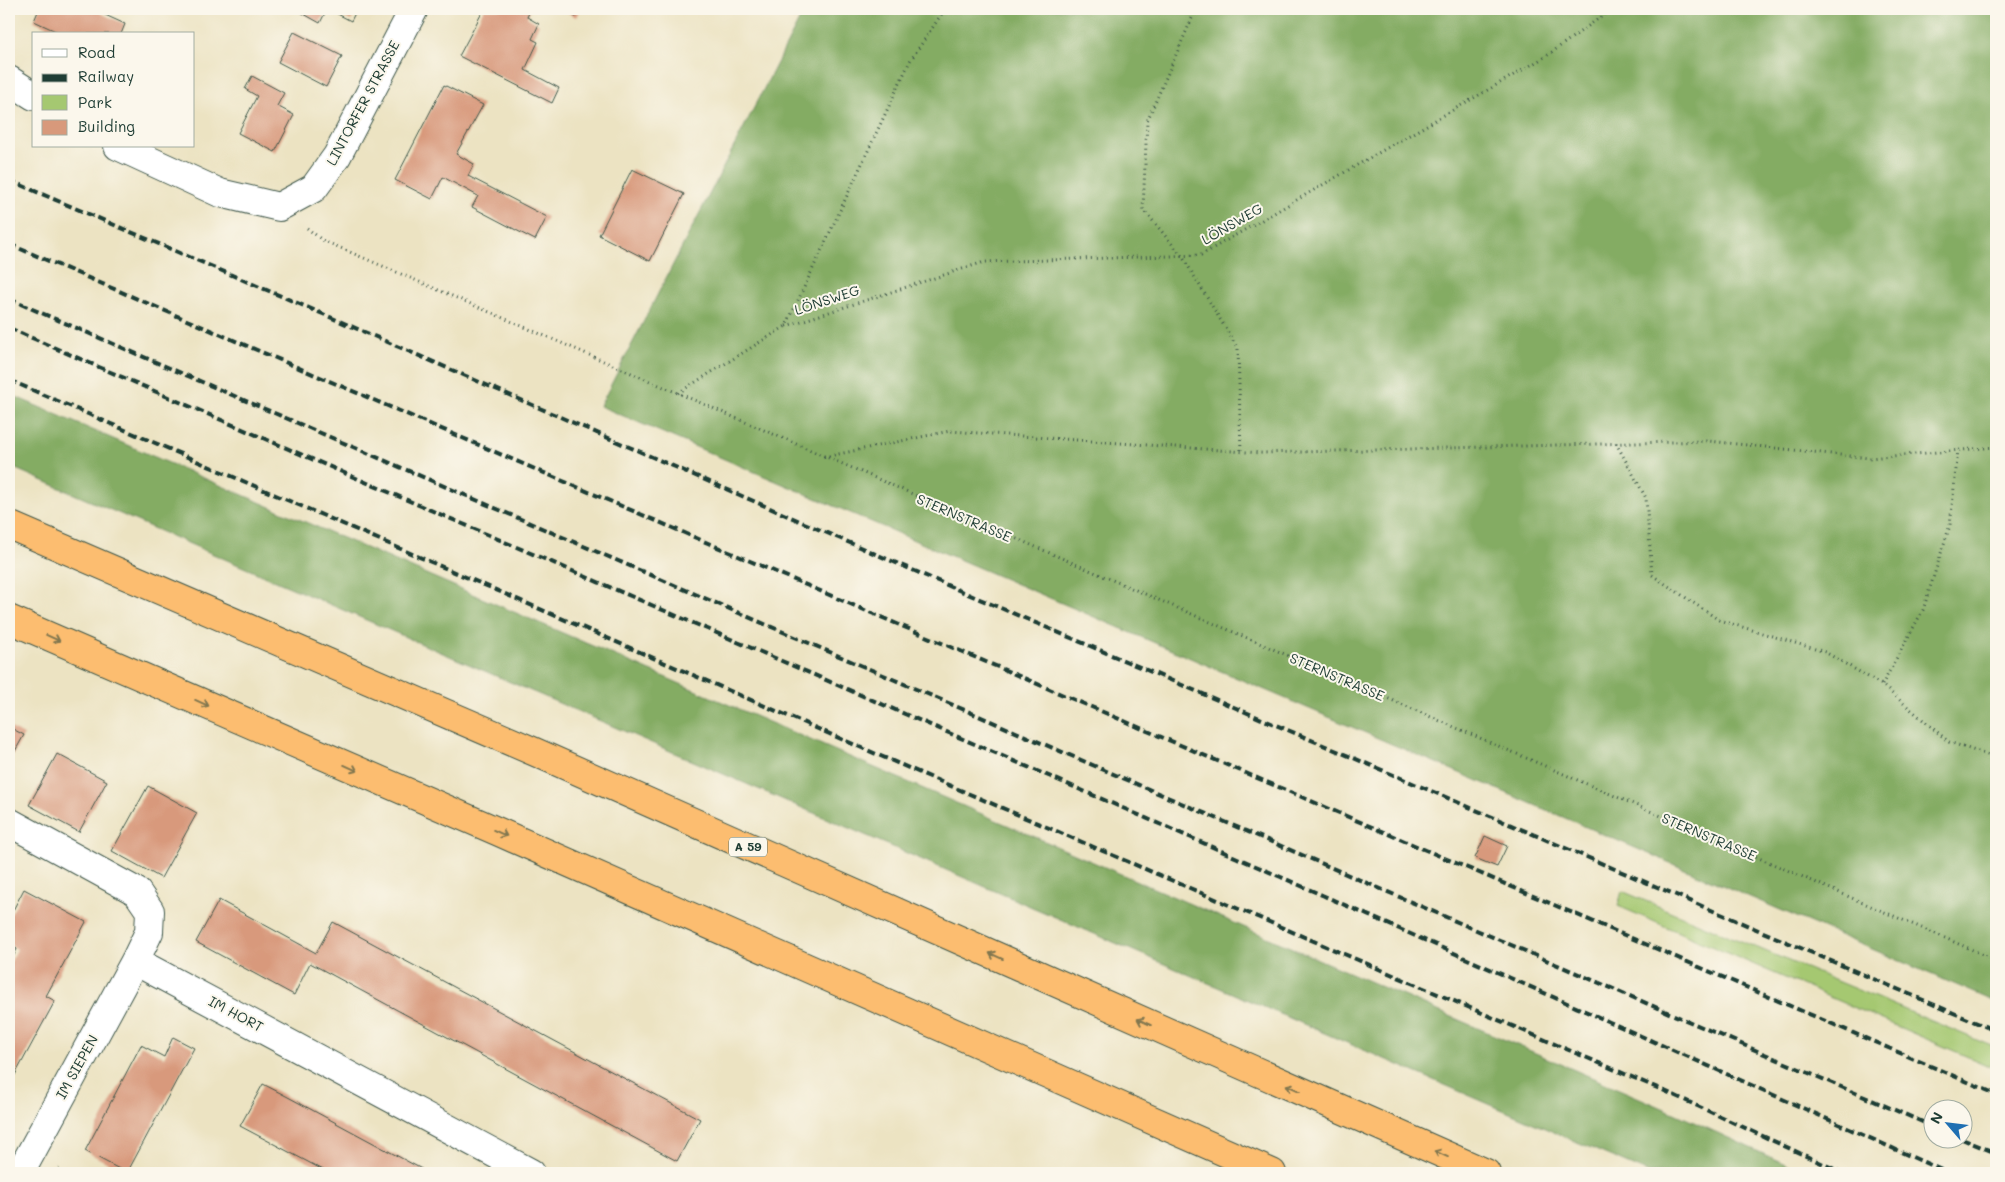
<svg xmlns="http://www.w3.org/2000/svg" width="2005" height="1182" font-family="Mali,sans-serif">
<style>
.green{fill:#a5c871;stroke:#628252}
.forest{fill:#84ac63;stroke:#52744c}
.building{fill:#d8997b}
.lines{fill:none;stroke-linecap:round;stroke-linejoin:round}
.minor-casing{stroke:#3e5649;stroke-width:30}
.highway-casing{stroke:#3e5649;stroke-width:30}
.path{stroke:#3e5649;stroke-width:3;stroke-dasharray:1 4;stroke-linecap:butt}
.minor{stroke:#fff;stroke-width:28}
.highway{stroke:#fcbd6f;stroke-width:28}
.rail{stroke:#1f3d34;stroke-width:4;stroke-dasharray:8 4;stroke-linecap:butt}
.oneway{stroke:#82774f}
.labels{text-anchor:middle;stroke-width:4;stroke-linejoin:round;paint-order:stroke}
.shield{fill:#fbf7ec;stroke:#61756b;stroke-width:1}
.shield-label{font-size:12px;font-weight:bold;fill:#1f3d34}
.street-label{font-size:14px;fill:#1f3d34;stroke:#fbf7ec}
</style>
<rect width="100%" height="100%" fill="#fbf7ec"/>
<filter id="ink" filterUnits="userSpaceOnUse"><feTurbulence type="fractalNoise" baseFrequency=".02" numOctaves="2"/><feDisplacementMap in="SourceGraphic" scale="10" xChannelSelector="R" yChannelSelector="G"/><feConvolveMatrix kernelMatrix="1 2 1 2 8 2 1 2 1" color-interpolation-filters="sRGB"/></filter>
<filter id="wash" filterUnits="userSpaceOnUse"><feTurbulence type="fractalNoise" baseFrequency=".0096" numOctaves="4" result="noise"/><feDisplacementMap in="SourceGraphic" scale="20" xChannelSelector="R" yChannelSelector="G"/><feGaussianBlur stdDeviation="1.12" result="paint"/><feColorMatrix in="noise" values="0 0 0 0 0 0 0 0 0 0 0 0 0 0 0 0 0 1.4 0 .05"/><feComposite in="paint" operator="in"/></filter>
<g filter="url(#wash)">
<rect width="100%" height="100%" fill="#ece3c2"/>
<!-- green -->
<path class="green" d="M1622 891 1996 1048V1069L1618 906Z"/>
<!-- forest -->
<path class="forest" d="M805 9H1996V1002L600 406Z
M9 394 1672 1112 1805 1173H1649L9 466Z"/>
<g id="blocks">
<!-- building -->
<path class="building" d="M39 9H92L125 24 121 34H62L34 21Z
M295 9H327L320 23Z
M328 9H357L351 21Z
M484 9H531L527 17 539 24 532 39 538 42 525 70 559 88 552 103 459 56Z
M561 9H580L576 17Z
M294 32 342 56 326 87 278 62Z
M252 76 284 93 277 106 294 115 275 152 238 133 257 96 245 89Z
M444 85 483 105 456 154 474 164 468 176 547 217 535 240 472 207 478 196 443 177 432 199 395 180Z
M632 169 684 194 650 261 599 235Z
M9 727 24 735 9 762Z
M57 754 107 781 79 832 29 805Z
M148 786 197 813 161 878 112 851Z
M1485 836 1507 846 1497 867 1475 858Z
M24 889 86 922 46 996 55 1001 9 1086V965L17 949 9 944V913L11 914Z
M219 900 316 953 333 922 700 1119 677 1161 310 963 294 995 196 942Z
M173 1037 194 1048 127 1173 85 1151 141 1045 164 1057Z
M263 1084 288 1097 429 1173H329L289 1152 240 1126Z"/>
</g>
</g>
<g filter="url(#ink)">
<use href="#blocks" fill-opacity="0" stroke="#3e5649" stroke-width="1"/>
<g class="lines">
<defs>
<path id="minor" d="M9 80 34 96
M118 146 220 193 279 207 314 188 337 156 414 9
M9 822 137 892 150 911 149 932 135 961 20 1173
M135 961 531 1173"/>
<path id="highway" d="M9 525 535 752 1486 1173
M9 619 499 832 1272 1173"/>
</defs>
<!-- minor casing -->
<use href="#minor" class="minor-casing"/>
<!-- highway casing -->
<use href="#highway" class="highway-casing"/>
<!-- path -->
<path class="path" d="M1196 9 1147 121 1143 209 1182 256 1238 349 1241 452
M307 228 322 240 1996 960
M786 326 984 262 1201 255 1545 57 1612 9
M678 393 786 326 910 61 945 9
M1616 443 1646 498 1652 575 1719 620 1825 652 1882 685 1949 742 1996 758
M824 457 950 431 1261 453 1709 441 1869 458 1996 447
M1882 685 1923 610 1950 525 1958 450
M1991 958 1996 949
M58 1169 66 1173"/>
<!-- minor -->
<use href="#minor" class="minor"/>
<!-- highway -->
<use href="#highway" class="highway"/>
<!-- rail -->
<path class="rail" d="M9 180 323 314 963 592 1996 1031
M9 244 1996 1094
M9 299 1932 1126
M9 328C308 458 608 586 907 715 1255 864 1602 1018 1948 1173
M9 380 890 760 1667 1092 1843 1173
M1962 1139 1996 1153"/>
</g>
<!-- one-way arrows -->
<defs><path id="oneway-shaft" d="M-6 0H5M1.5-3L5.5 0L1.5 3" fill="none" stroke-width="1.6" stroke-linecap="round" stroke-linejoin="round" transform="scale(1.25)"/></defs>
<g class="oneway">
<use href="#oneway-shaft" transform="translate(53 638) rotate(24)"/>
<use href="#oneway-shaft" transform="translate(202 703) rotate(24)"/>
<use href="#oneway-shaft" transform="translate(351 768) rotate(24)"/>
<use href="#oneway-shaft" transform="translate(500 833) rotate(24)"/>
<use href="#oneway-shaft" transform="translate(996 956) rotate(-156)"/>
<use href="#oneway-shaft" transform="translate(1144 1022) rotate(-156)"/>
<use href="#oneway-shaft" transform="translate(1293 1088) rotate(-156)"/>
<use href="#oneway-shaft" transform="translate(1441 1154) rotate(-156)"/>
</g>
</g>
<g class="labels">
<!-- shield labels -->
<rect class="shield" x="729" y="837.5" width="38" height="19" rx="4"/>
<g class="shield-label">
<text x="748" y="851">A 59</text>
</g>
<!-- street labels -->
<g class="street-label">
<text transform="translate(363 103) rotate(-62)" y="5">LINTORFER STRASSE</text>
<text transform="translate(1232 224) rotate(-30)" y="5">LÖNSWEG</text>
<text transform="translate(827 300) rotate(-18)" y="5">LÖNSWEG</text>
<text transform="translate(964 518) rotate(23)" y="5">STERNSTRASSE</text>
<text transform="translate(1337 677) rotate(23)" y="5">STERNSTRASSE</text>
<text transform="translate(1709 837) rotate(23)" y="5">STERNSTRASSE</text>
<text transform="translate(236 1014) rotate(28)" y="5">IM HORT</text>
<text transform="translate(77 1067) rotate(-61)" y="5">IM SIEPEN</text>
</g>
</g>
<!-- margin -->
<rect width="2005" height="1182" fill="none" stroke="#fbf7ec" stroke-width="30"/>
<!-- legend -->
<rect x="32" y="32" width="162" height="115" fill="#fbf7ec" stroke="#a3ada2"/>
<rect x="42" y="49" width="25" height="8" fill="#ffffff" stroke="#a3ada2"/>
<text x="78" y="58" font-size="15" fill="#1f3d34">Road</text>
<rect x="42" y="74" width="25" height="8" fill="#1f3d34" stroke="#a3ada2"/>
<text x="78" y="82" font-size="15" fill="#1f3d34">Railway</text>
<rect x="42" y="95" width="25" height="15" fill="#a5c871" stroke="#a3ada2"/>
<text x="78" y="108" font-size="15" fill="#1f3d34">Park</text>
<rect x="42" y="120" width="25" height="15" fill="#d8997b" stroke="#a3ada2"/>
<text x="78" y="132" font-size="15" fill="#1f3d34">Building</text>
<!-- north arrow -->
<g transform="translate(1948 1124) rotate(298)"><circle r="24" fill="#fbf7ec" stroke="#a3ada2"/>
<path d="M0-4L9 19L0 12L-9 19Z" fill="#1f6fb2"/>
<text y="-8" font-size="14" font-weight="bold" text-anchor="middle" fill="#1f3d34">N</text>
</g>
</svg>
